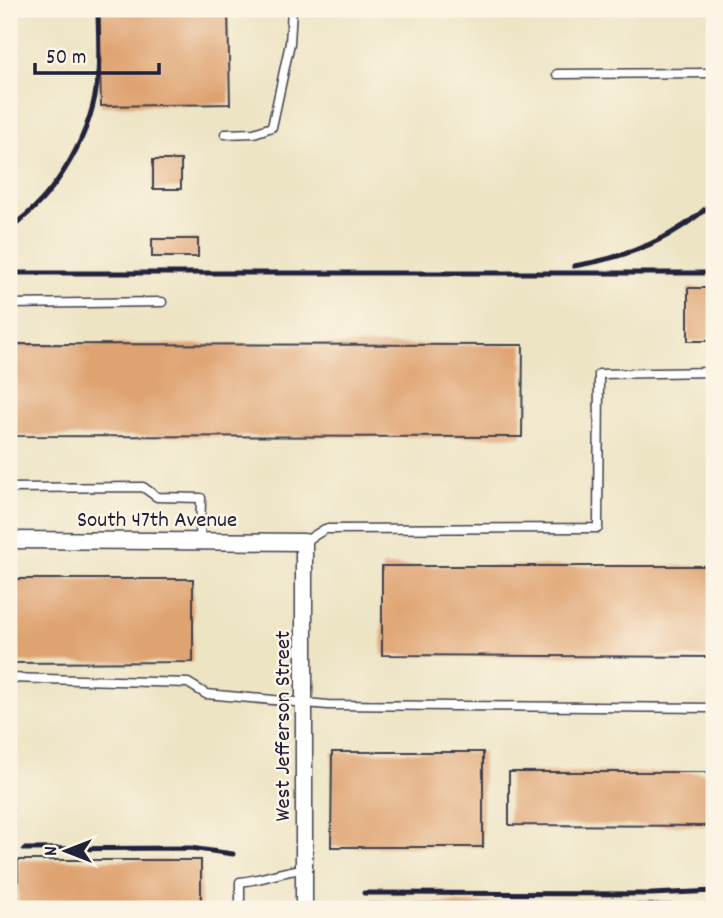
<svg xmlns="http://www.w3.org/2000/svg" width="723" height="918" font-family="Dekko,sans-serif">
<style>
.building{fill:#dfa371}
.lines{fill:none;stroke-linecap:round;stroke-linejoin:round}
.lane-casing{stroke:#403f50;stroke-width:11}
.street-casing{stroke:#403f50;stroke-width:19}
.lane{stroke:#fff;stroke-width:8}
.street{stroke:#fff;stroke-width:16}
.rail{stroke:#22223b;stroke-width:5}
.labels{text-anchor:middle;stroke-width:5;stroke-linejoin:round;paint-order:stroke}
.street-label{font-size:23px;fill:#22223b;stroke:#fcf5e5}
</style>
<rect width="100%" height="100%" fill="#fcf5e5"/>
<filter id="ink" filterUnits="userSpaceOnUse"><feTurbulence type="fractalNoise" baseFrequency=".0143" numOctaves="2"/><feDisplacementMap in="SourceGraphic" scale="14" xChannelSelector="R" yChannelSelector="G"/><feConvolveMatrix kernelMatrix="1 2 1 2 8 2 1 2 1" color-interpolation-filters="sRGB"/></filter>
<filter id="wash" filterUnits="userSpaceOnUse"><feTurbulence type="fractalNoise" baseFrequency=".00686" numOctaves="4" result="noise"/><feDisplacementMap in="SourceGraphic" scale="28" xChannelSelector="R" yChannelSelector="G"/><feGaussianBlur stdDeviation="1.57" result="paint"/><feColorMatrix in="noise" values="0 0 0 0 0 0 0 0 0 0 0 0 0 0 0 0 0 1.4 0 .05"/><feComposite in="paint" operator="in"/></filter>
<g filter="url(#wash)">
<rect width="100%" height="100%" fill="#ede4c4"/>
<g id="blocks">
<!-- building -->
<path class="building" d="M99 9H228L230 104 101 106Z
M153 160H181V189H153Z
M152 239H198V257H152Z
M688 288H714V341H688Z
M14 344 523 345 522 437 14 436Z
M382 566H714V657L382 655Z
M9 579H193V662L9 663Z
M332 752H483V847H331Z
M509 772H714V826L509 825Z
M9 810H13L14 909H9Z
M18 860H201V909H18Z
M369 903 714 904V909H369Z"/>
</g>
</g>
<g filter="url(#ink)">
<use href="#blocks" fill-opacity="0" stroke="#403f50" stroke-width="2"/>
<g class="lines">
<defs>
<path id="lane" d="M557 74 714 73
M225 134 254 133 272 127 290 43 292 9
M9 304 162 302
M9 488 143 487 157 497 201 498 200 541
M304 542 325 529 598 528 599 374 714 372
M9 678 188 683 206 694 328 705 714 708
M240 909V882C262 880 281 871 304 869"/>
<path id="street" d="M9 540 304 542V909"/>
</defs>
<!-- lane casing -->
<use href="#lane" class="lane-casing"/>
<!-- street casing -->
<use href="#street" class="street-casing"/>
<!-- lane -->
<use href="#lane" class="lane"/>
<!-- street -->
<use href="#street" class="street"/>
<!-- rail -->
<path class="rail" d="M9 228C57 197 94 131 98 74 100 52 98 30 98 9
M574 266C628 257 675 239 714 201
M9 273H714
M24 849 190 848 233 854
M364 893 652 894 714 891"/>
</g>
</g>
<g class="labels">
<!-- street labels -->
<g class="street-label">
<text x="157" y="526">South 47th Avenue</text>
<text transform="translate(281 726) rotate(-90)" y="8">West Jefferson Street</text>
</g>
</g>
<!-- margin -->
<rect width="723" height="918" fill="none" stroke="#fcf5e5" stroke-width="35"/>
<!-- north arrow -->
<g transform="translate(66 851) rotate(270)" stroke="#fcf5e5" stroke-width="5" paint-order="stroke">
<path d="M0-5L12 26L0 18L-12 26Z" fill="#22223b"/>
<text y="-10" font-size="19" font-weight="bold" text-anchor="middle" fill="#22223b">N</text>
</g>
<!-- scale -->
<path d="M35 63v10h124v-10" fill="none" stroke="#22223b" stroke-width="3.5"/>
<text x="46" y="63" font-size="21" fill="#22223b" stroke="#fcf5e5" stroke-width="5" paint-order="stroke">50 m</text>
</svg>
